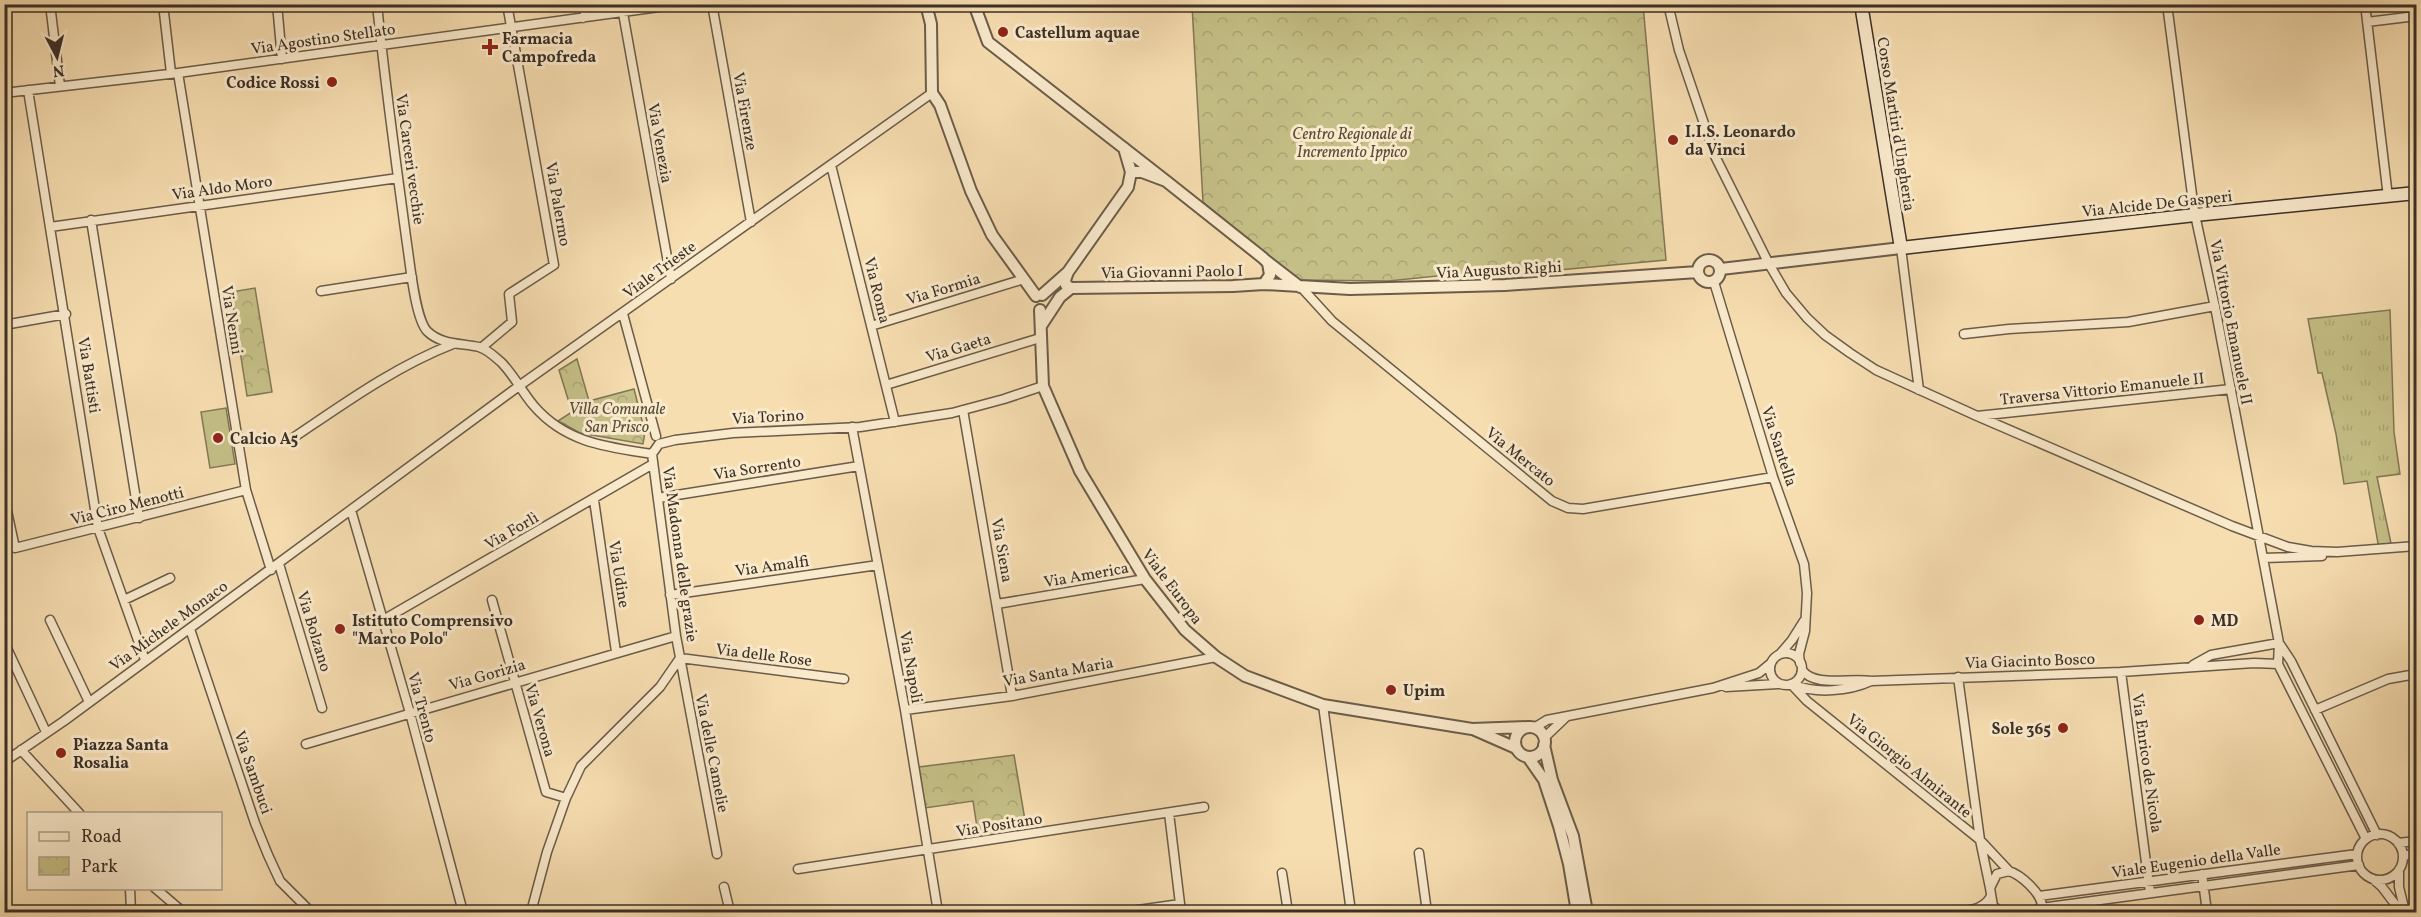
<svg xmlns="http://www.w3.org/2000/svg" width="2421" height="917" font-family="Vollkorn,serif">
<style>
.grass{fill:url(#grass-tufts);stroke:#807856;stroke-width:1.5}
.park{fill:url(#park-crowns);stroke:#807856;stroke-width:1.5}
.garden{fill:#c4bf86;stroke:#807856;stroke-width:1.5}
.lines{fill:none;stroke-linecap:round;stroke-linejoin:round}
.minor-casing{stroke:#6a5c4a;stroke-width:11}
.tertiary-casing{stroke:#6a5c4a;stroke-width:14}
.secondary-casing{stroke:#3b3027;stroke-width:15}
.minor{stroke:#faeacc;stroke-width:8}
.tertiary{stroke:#faeacc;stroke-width:10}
.secondary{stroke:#faeacc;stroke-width:12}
.poi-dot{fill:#8f2418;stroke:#faeacc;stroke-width:2}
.labels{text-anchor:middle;stroke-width:6;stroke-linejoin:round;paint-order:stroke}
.poi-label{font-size:16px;font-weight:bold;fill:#3b3027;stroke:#faeacc;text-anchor:start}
.street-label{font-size:16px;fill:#3b3027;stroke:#faeacc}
.park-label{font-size:16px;font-style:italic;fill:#564d3a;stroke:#faeacc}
</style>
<defs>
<pattern id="grass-tufts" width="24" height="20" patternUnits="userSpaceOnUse" patternTransform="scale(1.5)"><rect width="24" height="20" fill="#c4bf86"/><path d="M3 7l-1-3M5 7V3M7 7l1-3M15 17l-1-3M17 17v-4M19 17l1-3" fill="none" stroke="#a9a474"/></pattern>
<pattern id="park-crowns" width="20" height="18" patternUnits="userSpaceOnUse" patternTransform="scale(1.5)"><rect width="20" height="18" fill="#c4bf86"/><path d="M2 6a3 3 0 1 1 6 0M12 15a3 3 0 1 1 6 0" fill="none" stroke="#a9a474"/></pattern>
</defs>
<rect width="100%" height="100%" fill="#f7deb1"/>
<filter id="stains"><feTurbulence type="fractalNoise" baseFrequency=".00333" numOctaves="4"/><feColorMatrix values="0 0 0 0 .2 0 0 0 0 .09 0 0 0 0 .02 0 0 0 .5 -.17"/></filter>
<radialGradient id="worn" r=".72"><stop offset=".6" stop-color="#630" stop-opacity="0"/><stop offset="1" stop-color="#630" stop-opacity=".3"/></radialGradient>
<!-- grass -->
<path class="grass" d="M2390 310 2394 432 2400 474 2377 477 2392 548 2379 549 2367 481 2344 484 2336 434 2322 373H2318L2308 319Z"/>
<!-- park -->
<path class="park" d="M1192 5H1643L1666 260 1463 279 1457 274 1388 281 1298 280 1203 202Z
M255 288 272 392 247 396 231 292Z
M577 359 589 401 634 389 645 432 643 444 580 433 558 421 572 412 559 370Z
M1014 755 1026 826 978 834 973 801 925 808 919 767Z"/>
<!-- garden -->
<path class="garden" d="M226 408 235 464 210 468 201 412Z"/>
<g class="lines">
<defs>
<path id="minor" d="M50 4 60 86
M163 4 171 73
M277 4 282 59
M377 4C385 84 396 164 407 244 410 263 415 318 427 331 441 345 461 343 479 347 487 349 495 357 501 362 514 375 522 392 534 406 566 443 607 447 652 454
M712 4 751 222
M1668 4 1679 50 1715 156 1769 264 1786 293 1807 318 1825 335 1850 353 1876 370 1977 416 2232 526 2288 547 2311 551 2337 552 2416 546
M2167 4 2194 210 2216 312 2259 537 2279 643 2278 664 2366 839
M2365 4 2388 197
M623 13 671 279
M583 18 589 4
M2367 22 2416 16
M178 73 246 490 271 570
M28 90 98 528 145 660
M4 93 178 73 681 4
M831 165 895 422
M91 220 139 518
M50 227 398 178
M1901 248 1919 390
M1714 282 1773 477 1804 564 1807 593 1805 631 1799 654 1800 663
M1301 287 1332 321 1552 501 1568 508 1583 509 1773 477
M321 291 412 277
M623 314 656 436
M4 325 66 314
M871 326 1024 279
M1964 334 2009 329 2128 322 2215 306
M481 348 512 322 509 294 554 265 507 4
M886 385 1040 338
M963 410 1012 696
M1977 416 2231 389
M852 427 905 710 938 912
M290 440C342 405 394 367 453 344
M652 454 676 636 717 854
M652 454 659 444 675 440 733 433 860 427 952 413 1004 399 1043 386
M4 497 15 548 246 490
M658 498 859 466
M594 500 616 652
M351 510 410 713 463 912
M2263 558 2322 556
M279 564 322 708
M670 595 878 565
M124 600 170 578
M492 600 546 792 566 798
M997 604 1145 579
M50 620 89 702
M383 620 653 464
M190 629 255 823 268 855 280 881 311 912
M4 642 46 732
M1770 669a16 16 0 1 1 32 0a16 16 0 1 1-32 0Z
M1780 654 1792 640 1804 621
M680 658 844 679
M2193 665 2211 655 2279 643 2291 661 2377 835
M1802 670C1815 688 1851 677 1871 681L2121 672 2254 663 2278 664
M2121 672 2150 893
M1958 677 1980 840 1990 888
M1791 684 1807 701 1980 840 2009 871
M1794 685C1817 694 1849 691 1871 681
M1726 687 1778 684
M1323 705 1351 912
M905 710 1012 696 1216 657
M2315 710 2388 679 2416 674
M1534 728 1547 720 1713 688 1759 673 1771 663
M1544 738 1566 717
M306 744 676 636
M21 750 80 814
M4 762 64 721 519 386 932 93
M1169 813 1181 912
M2357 857a23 23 0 1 1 46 0a23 23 0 1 1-46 0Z
M2398 843 2416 841
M1419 853 1427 912
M2403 856 2416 853
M798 869 1204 807
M2399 870V887L2405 912
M1282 873 1288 912
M2202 874 2207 912
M2373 879 2382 887 2401 912
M724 887 730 912
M130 888 131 912
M155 888 183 912
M2039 896 2357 854
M2041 908 2359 865
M531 912 547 852 566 798 581 766 660 687 680 658
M1124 912 1180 904
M1935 912C1953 911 1982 915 1991 896
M2001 912 1993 906 1990 888 1997 874 2009 871C2021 875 2040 892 2042 905L2038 910 2016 912"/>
<path id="tertiary" d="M926 4 931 24 932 93 940 105 971 191 992 235 1036 296
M974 4 988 42 1166 181
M1131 172H1142L1166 181 1263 258 1268 263 1270 275 1264 284
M1698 271a11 11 0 1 1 22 0a11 11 0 1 1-22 0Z
M1265 260 1300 287
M1721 269 1901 248
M1068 272 1065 280 1066 285 1071 288 1233 286 1264 284 1350 289 1505 285 1698 272
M1042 295 1068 272 1128 187 1131 172 1124 148
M1040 310 1043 386 1080 471 1145 579 1185 630 1216 657 1245 676 1323 705 1472 729 1529 727
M1041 326 1060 297 1071 288
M1515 742a15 15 0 1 1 30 0a15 15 0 1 1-30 0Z
M1475 730 1516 748
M1544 745 1552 780 1573 836 1587 912
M1528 757 1544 780 1559 826 1569 864 1577 912"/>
<path id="secondary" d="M1861 4 1901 248 2195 215 2416 193"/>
</defs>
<!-- minor casing -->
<use href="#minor" class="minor-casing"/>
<!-- tertiary casing -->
<use href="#tertiary" class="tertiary-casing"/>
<!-- secondary casing -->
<use href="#secondary" class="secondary-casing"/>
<!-- minor -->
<use href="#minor" class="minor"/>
<!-- tertiary -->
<use href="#tertiary" class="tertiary"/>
<!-- secondary -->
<use href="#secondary" class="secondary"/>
</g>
<!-- markers -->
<g class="poi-dot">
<circle cx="1003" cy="32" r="6"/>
<path d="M487 38h6v6h6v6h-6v6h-6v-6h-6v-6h6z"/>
<circle cx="332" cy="82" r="6"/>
<circle cx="1673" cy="140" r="6"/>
<circle cx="218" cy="438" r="6"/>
<circle cx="2199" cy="620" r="6"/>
<circle cx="340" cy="629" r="6"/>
<circle cx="1391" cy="690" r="6"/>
<circle cx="2063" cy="728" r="6"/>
<circle cx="61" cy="753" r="6"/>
</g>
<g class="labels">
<!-- poi labels -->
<g class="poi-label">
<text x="1015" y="38">Castellum aquae</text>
<text x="502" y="44">Farmacia<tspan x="502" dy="18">Campofreda</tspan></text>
<text x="320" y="88" text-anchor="end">Codice Rossi</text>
<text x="1685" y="137">I.I.S. Leonardo<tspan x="1685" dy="18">da Vinci</tspan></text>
<text x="230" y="444">Calcio A5</text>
<text x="352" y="626">Istituto Comprensivo<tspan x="352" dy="18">"Marco Polo"</tspan></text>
<text x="2211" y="626">MD</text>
<text x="1403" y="696">Upim</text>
<text x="2051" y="734" text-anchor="end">Sole 365</text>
<text x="73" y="750">Piazza Santa<tspan x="73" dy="18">Rosalia</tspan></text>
</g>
<!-- street labels -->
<g class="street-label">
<text transform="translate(323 38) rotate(-8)" y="6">Via Agostino Stellato</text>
<text transform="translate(746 111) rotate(80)" y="6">Via Firenze</text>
<text transform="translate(1897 124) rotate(81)" y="6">Corso Martiri d'Ungheria</text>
<text transform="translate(661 143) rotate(80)" y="6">Via Venezia</text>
<text transform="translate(411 159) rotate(82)" y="6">Via Carceri vecchie</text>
<text transform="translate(222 187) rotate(-8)" y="6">Via Aldo Moro</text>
<text transform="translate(2157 203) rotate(-6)" y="6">Via Alcide De Gasperi</text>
<text transform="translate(559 204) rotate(80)" y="6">Via Palermo</text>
<text transform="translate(659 269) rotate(-36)" y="6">Viale Trieste</text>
<text transform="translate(1499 269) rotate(-3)" y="6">Via Augusto Righi</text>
<text transform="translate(1172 271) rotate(-1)" y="6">Via Giovanni Paolo I</text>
<text transform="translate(943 288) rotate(-17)" y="6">Via Formia</text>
<text transform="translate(878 290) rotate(76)" y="6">Via Roma</text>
<text transform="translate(233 320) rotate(81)" y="6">Via Nenni</text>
<text transform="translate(2232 322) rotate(79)" y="6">Via Vittorio Emanuele II</text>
<text transform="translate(958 347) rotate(-17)" y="6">Via Gaeta</text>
<text transform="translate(90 375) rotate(81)" y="6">Via Battisti</text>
<text transform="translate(2102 388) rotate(-6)" y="6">Traversa Vittorio Emanuele II</text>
<text transform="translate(768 416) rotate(-3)" y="6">Via Torino</text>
<text transform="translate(1780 446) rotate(72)" y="6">Via Santella</text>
<text transform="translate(1521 456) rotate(39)" y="6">Via Mercato</text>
<text transform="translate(757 467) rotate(-9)" y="6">Via Sorrento</text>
<text transform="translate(127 505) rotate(-14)" y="6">Via Ciro Menotti</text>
<text transform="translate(511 530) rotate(-30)" y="6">Via Forlì</text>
<text transform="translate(1003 550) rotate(80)" y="6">Via Siena</text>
<text transform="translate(681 554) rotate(82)" y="6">Via Madonna delle grazie</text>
<text transform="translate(772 565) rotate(-8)" y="6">Via Amalfi</text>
<text transform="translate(620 574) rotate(81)" y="6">Via Udine</text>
<text transform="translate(1086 574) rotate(-10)" y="6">Via America</text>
<text transform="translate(1173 586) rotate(53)" y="6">Viale Europa</text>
<text transform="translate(168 625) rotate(-36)" y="6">Via Michele Monaco</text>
<text transform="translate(315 631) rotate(73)" y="6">Via Bolzano</text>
<text transform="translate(764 654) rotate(7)" y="6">Via delle Rose</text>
<text transform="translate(2030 660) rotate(-2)" y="6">Via Giacinto Bosco</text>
<text transform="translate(912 667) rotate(80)" y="6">Via Napoli</text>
<text transform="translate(1058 671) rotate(-10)" y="6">Via Santa Maria</text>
<text transform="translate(487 674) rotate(-16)" y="6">Via Gorizia</text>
<text transform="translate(423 707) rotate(75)" y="6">Via Trento</text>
<text transform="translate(541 720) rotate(74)" y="6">Via Verona</text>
<text transform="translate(713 753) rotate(79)" y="6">Via delle Camelie</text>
<text transform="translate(2148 763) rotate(82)" y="6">Via Enrico de Nicola</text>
<text transform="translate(1910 765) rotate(39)" y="6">Via Giorgio Almirante</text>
<text transform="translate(254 772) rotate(71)" y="6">Via Sambuci</text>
<text transform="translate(999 824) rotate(-9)" y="6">Via Positano</text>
<text transform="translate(2196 860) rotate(-8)" y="6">Viale Eugenio della Valle</text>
</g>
<!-- park labels -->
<g class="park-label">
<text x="1352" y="139">Centro Regionale di<tspan x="1352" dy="18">Incremento Ippico</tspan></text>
<text x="617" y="414">Villa Comunale<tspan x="617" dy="18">San Prisco</tspan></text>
</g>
</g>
<!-- margin -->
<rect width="2421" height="917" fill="none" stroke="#f7deb1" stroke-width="24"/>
<rect x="6" y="6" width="2409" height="905" fill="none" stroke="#3b3027" stroke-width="3"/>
<rect x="12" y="12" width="2397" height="893" fill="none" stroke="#3b3027" stroke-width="1.5"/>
<!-- legend -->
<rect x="27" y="812" width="195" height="78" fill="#faeacc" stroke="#aea08a" stroke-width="1.5"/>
<rect x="39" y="832" width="30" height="9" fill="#faeacc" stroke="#aea08a" stroke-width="1.5"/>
<text x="81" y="842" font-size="18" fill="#3b3027">Road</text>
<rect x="39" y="857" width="30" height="18" fill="url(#park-crowns)" stroke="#aea08a" stroke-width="1.5"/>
<text x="81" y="872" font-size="18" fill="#3b3027">Park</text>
<!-- north arrow -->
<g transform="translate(57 57) rotate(173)" stroke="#faeacc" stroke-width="4.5" paint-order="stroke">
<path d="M0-4.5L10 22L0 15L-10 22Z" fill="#3b3027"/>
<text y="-9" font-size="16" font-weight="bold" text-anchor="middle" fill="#3b3027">N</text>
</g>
<rect width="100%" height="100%" filter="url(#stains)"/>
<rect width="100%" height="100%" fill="url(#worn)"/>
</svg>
